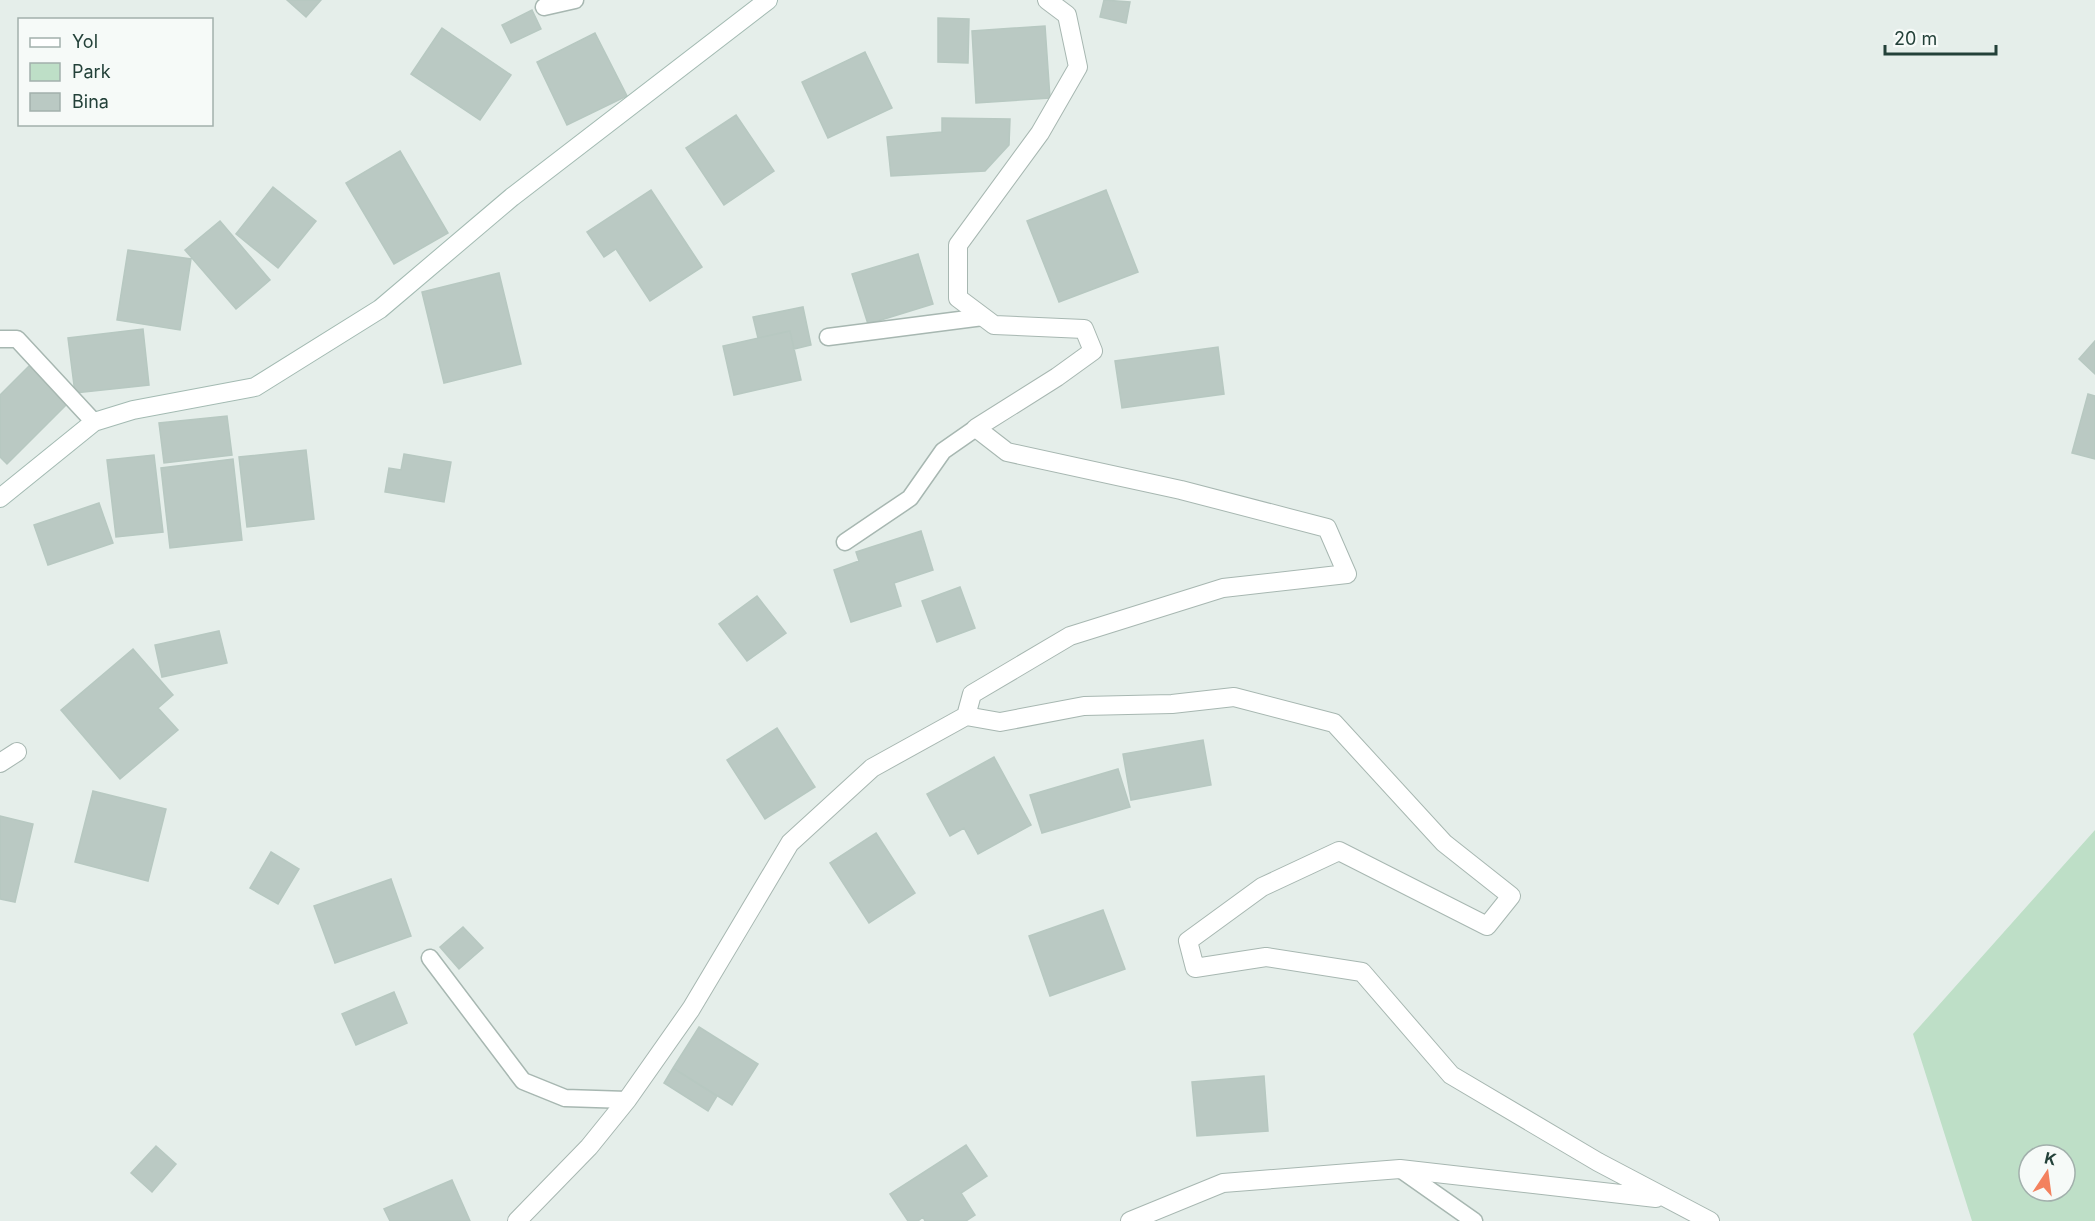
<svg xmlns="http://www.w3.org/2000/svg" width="2095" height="1221" font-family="Inter,sans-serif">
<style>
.green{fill:#bedfc7;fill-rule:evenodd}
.building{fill:#bac9c3;stroke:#b7c8c1;stroke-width:1.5}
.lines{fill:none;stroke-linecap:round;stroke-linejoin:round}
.lane-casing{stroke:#a7b7b1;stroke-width:19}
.street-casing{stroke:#a7b7b1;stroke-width:20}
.secondary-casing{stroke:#a3bab2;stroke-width:20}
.lane{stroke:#fff;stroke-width:16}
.street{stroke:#fff;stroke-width:18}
.secondary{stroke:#fff;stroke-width:18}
</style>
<rect width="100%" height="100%" fill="#e5eeea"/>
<!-- green -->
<path class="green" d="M2095 830V1221H1972L1913 1034ZM2029 1155H2065V1191H2029Z"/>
<!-- building -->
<path class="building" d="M287 0H321L306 17Z
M1104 0 1130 2 1126 23 1100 17Z
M532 10 541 29 511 43 502 25Z
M938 18 969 19 968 63 938 62Z
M1045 26 1050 98 976 103 972 31Z
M442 28 511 75 480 120 411 74Z
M595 33 627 96 567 125 537 62Z
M865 52 892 108 828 138 802 82Z
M736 115 774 171 724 205 686 148Z
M942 118 1010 119 1009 145 985 171 891 176 887 137 942 132Z
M400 151 448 233 394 264 346 183Z
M273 187 316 221 278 268 236 234Z
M651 190 702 267 650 301 616 249 604 257 587 232Z
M1106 190 1138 272 1059 302 1027 221Z
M220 221 270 280 236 309 185 250Z
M128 250 191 259 180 330 117 320Z
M918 254 933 304 868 324 852 274Z
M499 273 521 364 444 383 422 292Z
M803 307 811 345 794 349 790 331 758 338 753 317Z
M143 329 149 385 75 393 68 338Z
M790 331 801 380 734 395 723 346Z
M2095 341V374L2079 359Z
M1218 347 1224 394 1122 408 1115 361Z
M32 363 70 401 7 464 0 457V395Z
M2088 394 2095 396V459L2072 453Z
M227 416 232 455 164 463 159 423Z
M306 450 314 519 247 527 239 457Z
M404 454 451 462 444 502 385 492 389 468 401 470Z
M154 455 163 532 116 537 107 460Z
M233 459 242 540 170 548 161 468Z
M99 503 113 543 48 565 34 525Z
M921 531 933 570 894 583 901 606 851 622 834 570 859 561 856 552Z
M960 587 975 628 937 642 922 601Z
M757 596 786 633 747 661 719 624Z
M219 631 227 663 162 677 155 645Z
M133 649 173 695 158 708 178 730 120 779 61 710Z
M777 728 815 787 765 819 727 760Z
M1203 740 1211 785 1131 800 1123 754Z
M994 757 1031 825 978 854 964 828 950 836 927 794Z
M1118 769 1130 807 1042 833 1030 795Z
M93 791 166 809 148 881 75 862Z
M0 816 33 824 15 902 0 899Z
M876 833 915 893 869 923 830 863Z
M271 852 299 869 278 904 250 888Z
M391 879 411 936 335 963 314 906Z
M1103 910 1125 969 1050 996 1029 936Z
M463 927 483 948 459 969 440 947Z
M394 992 407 1023 356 1045 342 1014Z
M699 1027 758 1064 732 1105 673 1068Z
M673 1068 717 1096 708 1111 664 1083Z
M1264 1076 1268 1131 1197 1136 1192 1082Z
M966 1145 987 1176 961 1193 975 1215 966 1221H925L923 1217 918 1221H908L890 1194Z
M156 1146 176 1164 152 1192 131 1173Z
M452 1180 470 1221H390L384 1209Z"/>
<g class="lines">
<defs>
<path id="lane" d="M544 7 575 0
M828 337 983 317
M0 339H17L94 422
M845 542 910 498 943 451 976 428
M430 958 523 1081 565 1098 627 1100
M1400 1169 1474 1221"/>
<path id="street" d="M1047 0 1067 15 1078 67 1040 133 958 245V298L994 325 1084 329 1093 351 1057 377 976 428 1007 452 1181 490 1327 528 1347 574 1223 588 1070 636 972 694 966 716 1000 722 1084 706 1172 704 1234 697 1334 723 1444 843 1511 896 1487 926 1339 851 1262 887 1188 941 1195 968 1266 957 1362 972 1451 1075 1598 1162 1710 1221
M0 763 17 752
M517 1221 589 1147 627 1100 691 1009 790 843 872 768 966 716
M1130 1221 1223 1183 1400 1169 1656 1198"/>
<path id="secondary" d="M0 498 94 422 133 410 255 387 380 309 512 197 768 0"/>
</defs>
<!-- lane casing -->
<use href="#lane" class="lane-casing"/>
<!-- street casing -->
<use href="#street" class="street-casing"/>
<!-- secondary casing -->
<use href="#secondary" class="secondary-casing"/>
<!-- lane -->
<use href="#lane" class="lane"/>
<!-- street -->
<use href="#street" class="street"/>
<!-- secondary -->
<use href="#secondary" class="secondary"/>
</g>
<!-- legend -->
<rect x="18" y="18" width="195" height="108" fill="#f6faf8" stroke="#a2b0ac" stroke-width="1.5"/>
<rect x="30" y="38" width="30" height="9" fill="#ffffff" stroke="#a2b0ac" stroke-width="1.5"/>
<text x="72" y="48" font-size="18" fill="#234139">Yol</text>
<rect x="30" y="63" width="30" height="18" fill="#bedfc7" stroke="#a2b0ac" stroke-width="1.5"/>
<text x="72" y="78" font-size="18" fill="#234139">Park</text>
<rect x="30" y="93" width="30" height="18" fill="#bac9c3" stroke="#a2b0ac" stroke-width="1.5"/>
<text x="72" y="108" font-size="18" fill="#234139">Bina</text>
<!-- north arrow -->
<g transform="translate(2047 1173) rotate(13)"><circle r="28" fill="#f6faf8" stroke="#a2b0ac" stroke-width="1.5"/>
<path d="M0-4.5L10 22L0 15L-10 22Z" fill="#f3815e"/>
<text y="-9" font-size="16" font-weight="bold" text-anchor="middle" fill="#234139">K</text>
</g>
<!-- scale -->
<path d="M1885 45v9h111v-9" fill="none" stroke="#234139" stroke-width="3"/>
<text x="1894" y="45" font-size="18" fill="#234139" stroke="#f6faf8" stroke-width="4.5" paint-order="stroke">20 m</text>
</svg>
